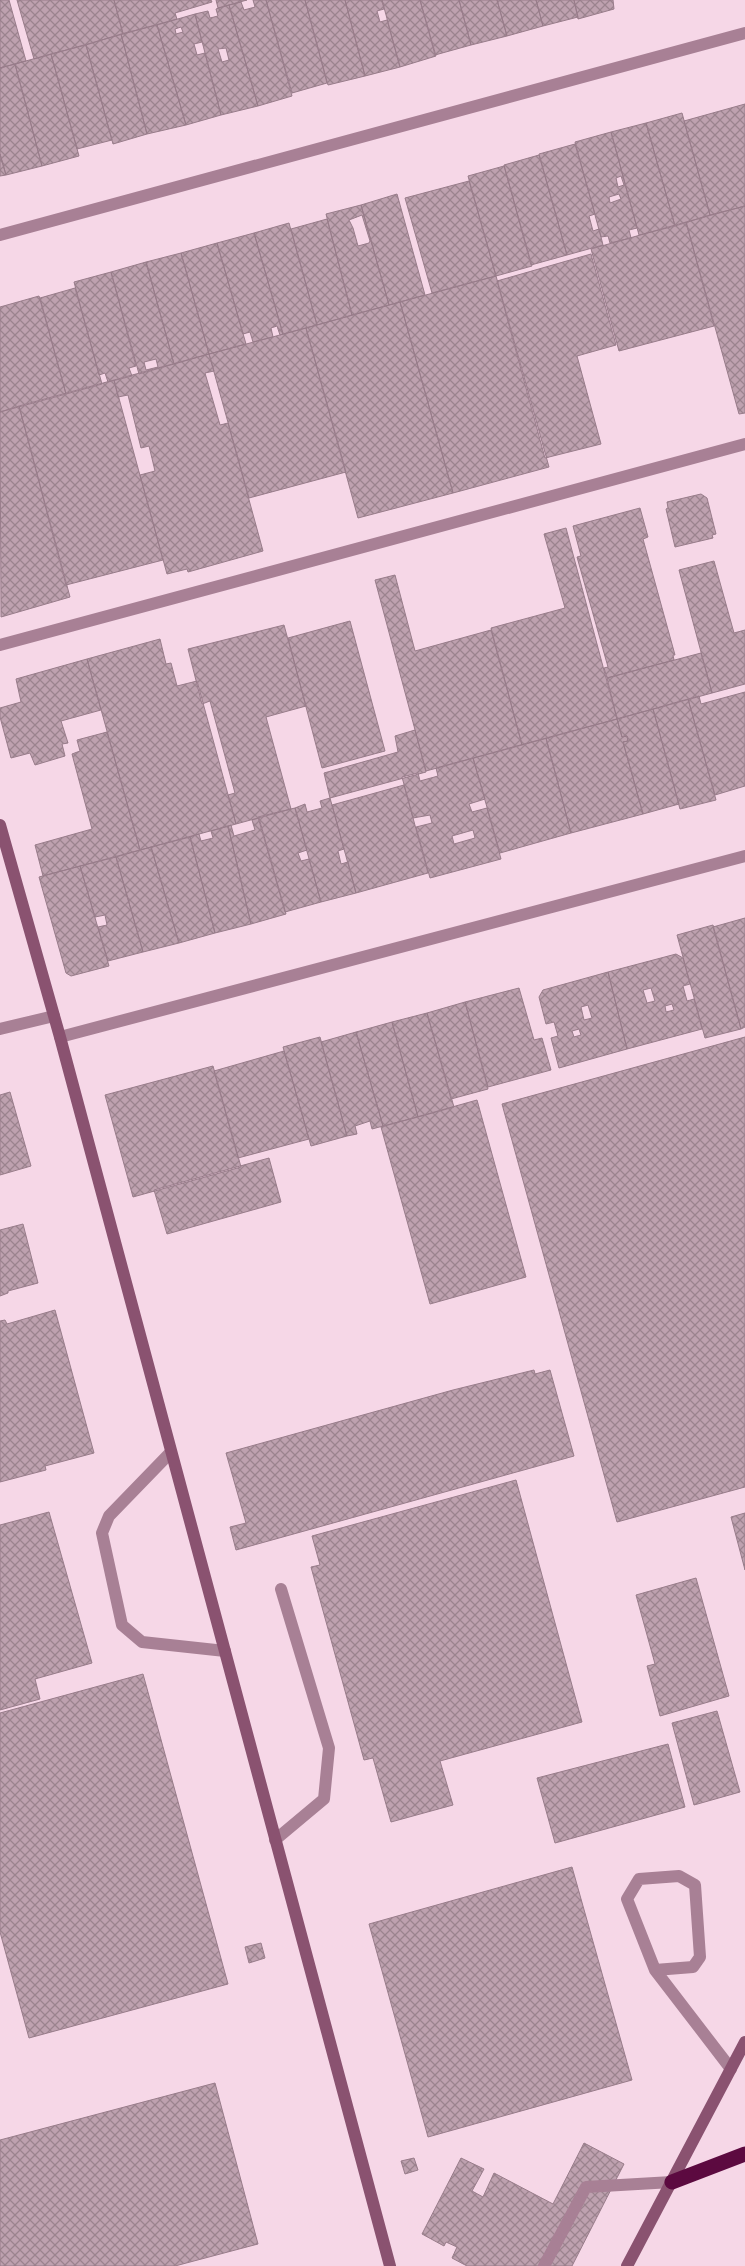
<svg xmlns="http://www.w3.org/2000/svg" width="745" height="2266" font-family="Lato,sans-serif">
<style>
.building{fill:url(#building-cross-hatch);stroke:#987c8a;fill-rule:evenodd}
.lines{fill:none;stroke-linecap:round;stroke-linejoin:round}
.lane{stroke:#a88095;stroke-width:12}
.street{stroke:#a88095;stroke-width:12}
.secondary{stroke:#8a5270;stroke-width:12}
.highway{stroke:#5c0a40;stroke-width:15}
</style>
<defs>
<pattern id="building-cross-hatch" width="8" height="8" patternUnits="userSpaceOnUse" patternTransform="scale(1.25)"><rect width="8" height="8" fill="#bea1af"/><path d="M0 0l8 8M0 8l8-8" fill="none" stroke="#9b838e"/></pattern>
</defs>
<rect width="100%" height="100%" fill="#f6d7e7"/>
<!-- building -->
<path class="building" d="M0 0H9L26 61 0 68Z
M17 0H114L123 34 34 59Z
M114 0H211L212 2 175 13 177 19 123 34Z
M216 0H247L218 8Z
M253 0H266L292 96 258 106 229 5 241 2 244 10 255 7Z
M266 0H305L327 83 292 93Z
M305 0H345L365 76 328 85Z
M345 0H382L384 9 377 11 380 22 387 20 400 67 365 76Z
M382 0H420L436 56 400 67Z
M420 0H459L471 45 435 55Z
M459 0H497L507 36 471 45Z
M497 0H536L543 26 507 36Z
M536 0H574L578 17 543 26Z
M574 0H613L614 9 578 19Z
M229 5 258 106 221 115 195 14 208 11 210 18 218 16 216 9ZM226 48 229 60 222 62 218 49Z
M195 14 202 42 194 44 197 55 205 53 221 115 186 125 157 25ZM181 27 183 32 176 34 175 29Z
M157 25 186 125 147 134 121 34Z
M121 34 147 134 113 144 86 45Z
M86 45 112 140 77 149 51 54Z
M51 54 79 156 42 166 15 64Z
M15 64 42 166 6 175 0 154V68Z
M745 104V206L710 215 684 121Z
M682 113 710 215 675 226 646 123Z
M646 123 675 226 639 235 611 132Z
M611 132 637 228 629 230 631 238 610 243 608 236 601 237 575 142ZM621 176 624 185 618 187 616 178ZM619 194 621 199 610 203 609 197Z
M575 144 595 214 589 216 593 231 599 229 603 245 567 255 539 154Z
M0 154 6 175 0 176Z
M539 155 567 255 531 265 504 165Z
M504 166 532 266 496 276 468 176Z
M469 181 496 276 432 293 405 198Z
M397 194 425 295 389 305 361 205Z
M361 205 389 305 352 315 326 214ZM362 215 370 241 369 243 358 246 353 228 349 220Z
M745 206V413L739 414 686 222Z
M327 219 352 315 317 325 291 229Z
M686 222 714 326 619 351 591 249Z
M289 223 317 325 283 334 254 233Z
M254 233 283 334 280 335 277 326 271 328 273 337 253 342 250 332 243 334 217 243Z
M217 243 246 344 209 354 181 253Z
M181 253 209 354 174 364 146 262Z
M591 254 616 345 577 356 601 444 545 458 497 281Z
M146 262 174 364 139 374 111 272ZM156 359 158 367 146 370 144 362Z
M111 272 136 366 129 368 132 376 108 382 105 373 99 375 74 282Z
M496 276 549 467 453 493 400 302Z
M75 288 102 384 66 394 40 298Z
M39 296 66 394 0 412V307Z
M400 302 453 493 358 518 306 328Z
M306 328 346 472 249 498 209 354Z
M209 354 214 371 205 373 220 425 228 423 263 551 188 572 187 569 167 574 140 475 155 471 149 446 141 448 128 395 118 397 114 380Z
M114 380 163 560 66 585 19 406Z
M19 406 70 597 1 617 0 412Z
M701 494 707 498 716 534 712 535 713 538 675 547 666 509 668 508 667 502Z
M640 508 648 537 643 539 675 655H673L674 660 607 678 604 668 608 667 577 557 581 556 573 526Z
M566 528 617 719 522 745 491 628 565 608 544 534Z
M714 561 734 633 745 630V684L712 693 679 570Z
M395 575 415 651 491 630 522 745 426 771 375 580Z
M350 621 385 751 322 768 288 638Z
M284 625 306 706 266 717 291 809 236 824 228 795 235 793 210 701 202 704 188 649Z
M160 639 166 664 171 663 177 686 197 681 236 824 140 850 87 659Z
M701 653 712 693 617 719 607 678Z
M87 659 101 710 61 721 68 743 62 744 65 756 35 765 30 753 11 758 0 717V708L21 702 16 679Z
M745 692V786L715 795 688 699 699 696 701 704Z
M688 699 716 800 680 809 653 709Z
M653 709 679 804 643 814 623 742 628 741 627 736 622 737 617 719Z
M617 719 622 737 627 736 628 741 623 742 643 814 571 833 546 738Z
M415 730 426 772 330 798 324 773 398 752 395 736Z
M107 732 140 850 43 876 35 845 92 829 72 754 80 751 77 740Z
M546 738 571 833 500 853 473 758Z
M473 758 485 799 469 804 472 812 487 808 501 859 430 878 416 827 432 823 430 815 413 818 402 777 418 773 420 781 438 776 436 768ZM473 830 475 838 454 844 452 836Z
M404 785 428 873 356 893 332 805Z
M330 798 344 849 338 851 341 864 348 862 356 893 321 902 295 808 305 804 307 812 322 808 320 801Z
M295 808 307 850 298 853 301 861 309 859 321 902 285 912 258 817Z
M259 818 286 914 251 924 228 826 231 825 234 836 255 830 252 820Z
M228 826 251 924 215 933 190 837 199 834 201 841 213 838 211 831Z
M190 837 215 933 179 943 151 847Z
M151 847 179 943 143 952 116 857Z
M116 857 143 952 108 961 98 927 107 925 105 915 95 917 80 866Z
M80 866 109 966 71 976 66 973 39 877Z
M745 918V1027L741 1029 713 927Z
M713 925 741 1029 705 1038 677 935Z
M676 954 683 958 690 984 683 986 687 1001 694 999 702 1029 627 1049 608 972ZM651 988 655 1001 647 1003 643 990ZM672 1004 674 1010 666 1012 665 1006Z
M608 972 627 1049 559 1068 551 1038 558 1036 554 1022 546 1024 539 997 543 990ZM588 1005 592 1018 584 1020 581 1007ZM579 1029 581 1035 574 1037 572 1031Z
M519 988 534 1040 542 1038 551 1070 488 1087 465 1002Z
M465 1002 488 1089 451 1099 427 1013Z
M427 1013 454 1107 418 1117 392 1022Z
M392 1022 418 1117 383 1126 356 1032Z
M356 1032 383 1126 372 1129 370 1121 355 1126 357 1134 347 1136 321 1042Z
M320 1037 347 1136 311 1146 283 1047Z
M745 1037V1487L617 1522 502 1104Z
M284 1051 309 1139 238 1158 214 1071Z
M213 1066 241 1167 133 1197 105 1095Z
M10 1092 31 1166 0 1175V1095Z
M477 1100 526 1277 430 1304 381 1127Z
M269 1158 281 1202 167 1234 154 1190Z
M23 1224 38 1283 8 1291V1293L0 1296V1230Z
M55 1310 94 1453 45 1466 46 1470 0 1482V1321L5 1320 7 1324Z
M534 1370 535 1374 550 1370 574 1456 236 1550 230 1527 246 1523 226 1453 453 1390Z
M516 1480 582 1722 440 1761 453 1805 391 1822 373 1758 364 1760 311 1567 320 1565 312 1536Z
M49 1512 92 1663 35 1679 40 1699 0 1710V1525Z
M745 1513V1570L731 1517Z
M696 1578 729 1696 660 1716 647 1666 655 1664 636 1595Z
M143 1674 228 1984 29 2038 0 1932V1713Z
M717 1711 740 1792 694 1805 672 1723Z
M668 1744 685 1807 555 1843 537 1778Z
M572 1867 632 2080 428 2137 369 1924Z
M261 1943 265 1958 249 1963 245 1947Z
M215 2083 258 2244 175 2266H0V2140Z
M584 2143 624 2164 572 2266H467L452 2258 457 2247 446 2242 444 2246 422 2234 461 2158 484 2169 472 2191 483 2197 494 2173 553 2204Z
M414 2158 418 2170 405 2174 401 2161Z"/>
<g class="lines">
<!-- lane -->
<path class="lane" d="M0 1029 54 1016
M171 1452 109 1516 102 1533 122 1625 142 1642 225 1651
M275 1840 324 1799 329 1748 281 1589
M655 1970 693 1967 700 1957 695 1885 679 1876 639 1879 627 1899 655 1970 731 2069
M544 2266 586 2187 672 2182"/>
<!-- street -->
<path class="street" d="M0 235 745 33
M0 645 745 444
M60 1037 745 856"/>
<!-- secondary -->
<path class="secondary" d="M0 825 60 1037 390 2266
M627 2266 745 2042"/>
<!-- highway -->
<path class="highway" d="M672 2182 745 2154"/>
</g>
</svg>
